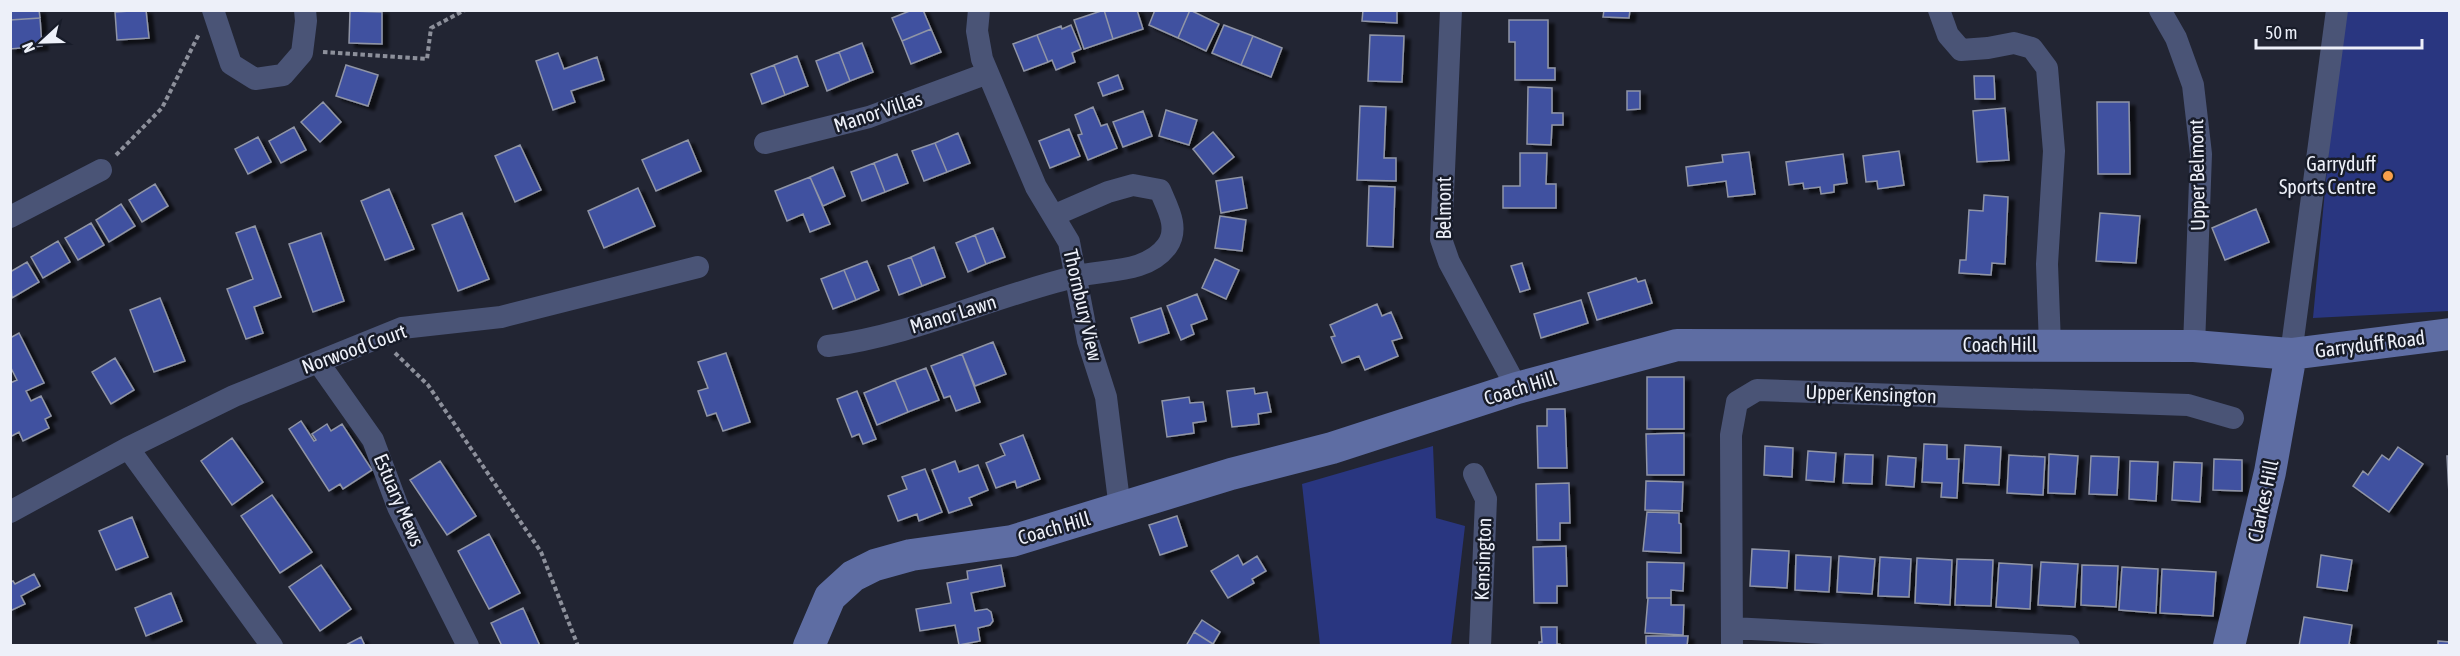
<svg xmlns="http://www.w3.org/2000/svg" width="2460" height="656" font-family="'Asap Condensed',sans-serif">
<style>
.green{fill:#293680}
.building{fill:#4051a0;stroke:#9095a6;stroke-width:1.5;filter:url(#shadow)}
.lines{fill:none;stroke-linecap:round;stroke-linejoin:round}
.path{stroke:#8d909b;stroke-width:4;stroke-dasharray:4.5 3;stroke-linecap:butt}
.street{stroke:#4a5476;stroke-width:22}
.secondary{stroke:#5e6da3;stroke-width:32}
.poi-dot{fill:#f8a04b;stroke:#181c29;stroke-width:2}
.labels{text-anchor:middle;stroke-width:5;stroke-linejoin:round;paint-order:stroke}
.street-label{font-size:20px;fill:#edf0f9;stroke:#181c29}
.poi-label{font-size:20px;fill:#edf0f9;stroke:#181c29;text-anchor:end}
</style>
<defs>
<filter id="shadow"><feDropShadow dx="6" dy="4" stdDeviation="1.5" flood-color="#0009"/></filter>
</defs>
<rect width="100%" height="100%" fill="#222533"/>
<!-- green -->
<path class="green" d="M2344 11H2449V311L2313 318 2339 41Z
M1433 446 1436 518 1465 526 1451 645H1320L1302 484Z"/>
<!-- building -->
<path class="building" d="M10 10H39L40 18 10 20Z
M146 10 149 38 117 40 115 12Z
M350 10H382V12L350 11Z
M912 10H923L931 29 902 41 892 18Z
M1104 10 1113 39 1084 49 1074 20Z
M1104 10H1137L1143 29 1113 39Z
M1155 10H1190L1178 38 1149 25Z
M1190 10 1219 24 1206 51 1178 38Z
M1363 10H1397V23L1362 21Z
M1604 10H1630L1629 18 1603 17Z
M350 11 382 12V44L349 43Z
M40 18 42 46 10 49V20Z
M1509 20H1548V68H1555V80H1515V42H1509Z
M1071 25 1081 49 1072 53 1075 62 1056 70 1052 60 1048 62 1037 35 1061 26 1062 29Z
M1224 25 1253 36 1241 65 1212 53Z
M931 29 941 52 911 64 902 41Z
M1037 35 1048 62 1024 71 1013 44Z
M1370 35 1404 36 1402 82 1368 81Z
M1253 36 1282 48 1271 77 1241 65Z
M862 43 873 72 850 81 839 52Z
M839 52 850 81 827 91 816 61Z
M558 53 564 69 597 57 604 80 571 91 575 102 553 110 536 61Z
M797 56 808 86 785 95 774 65Z
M346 65 378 75 368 106 336 96Z
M774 65 785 95 762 104 751 74Z
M1118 75 1123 89 1103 96 1098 83Z
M1974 76H1994L1995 99H1975Z
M1528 87 1552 88V113H1563V125H1552L1551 145 1527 144Z
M1627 91H1640V109L1627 110Z
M323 102 341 122 320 142 301 122Z
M2097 102H2129L2130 174H2098Z
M1360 106 1386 107 1384 158H1396V181L1357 180Z
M1093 107 1101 126 1107 124 1117 148 1088 160 1078 135 1082 134 1075 115Z
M2005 108 2009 160 1977 162 1973 111Z
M1166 110 1197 120 1189 145 1159 136Z
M1143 111 1152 136 1123 147 1113 122Z
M294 127 306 150 281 163 269 141Z
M1069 129 1080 156 1050 168 1039 141Z
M1213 132 1234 157 1213 174 1193 149Z
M958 133 970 163 947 172 935 143Z
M258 137 271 162 248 174 235 149Z
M688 140 701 171 656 191 642 160Z
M935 143 947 172 924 181 912 151Z
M520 145 541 190 515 202 495 156Z
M1899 151 1904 185 1878 189 1877 181 1866 182 1863 156Z
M1749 152 1755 194 1728 197 1726 181 1688 186 1686 167 1723 162 1722 155Z
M1520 153H1547L1546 184H1556V208H1503V186H1520Z
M897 154 908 183 885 192 874 163Z
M1843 154 1847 183 1834 185V192L1821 194 1820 187 1804 189 1803 183 1789 185 1786 162Z
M874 163 885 192 862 201 851 172Z
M833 167 845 196 823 206 810 177Z
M810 177 830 224 810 232 803 214 787 221 775 191Z
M1242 177 1247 208 1221 213 1216 181Z
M155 184 168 206 142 222 129 200Z
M1369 186 1395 187 1393 247 1367 246Z
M638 188 655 226 604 248 588 211Z
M389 189 414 249 385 260 361 201Z
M1984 195 2008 197 2005 264 1992 263 1991 275 1959 273 1960 260H1966L1969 210 1983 211Z
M121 204 135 226 109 242 96 220Z
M2256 209 2269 242 2225 260 2212 228Z
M462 213 489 279 458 291 432 225Z
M2100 213 2140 216 2136 263 2096 261Z
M1220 216 1246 220 1242 251 1215 248Z
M91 223 104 245 78 260 65 238Z
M255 226 281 297 254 307 263 333 246 339 227 289 253 279 236 233Z
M993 228 1005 257 986 264 975 235Z
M321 233 344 301 313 312 289 244Z
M975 235 986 264 968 272 956 243Z
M58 241 70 262 43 278 31 257Z
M934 247 945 277 922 286 911 257Z
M911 257 922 286 899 295 888 266Z
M1215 259 1239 270 1226 299 1202 288Z
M867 261 879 290 856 300 844 270Z
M27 262 39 282 12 298 10 272Z
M1522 263 1530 289 1520 292 1511 266Z
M844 270 856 300 833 309 821 279Z
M1636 278 1638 282 1645 280 1652 303 1597 320 1588 293Z
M1197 294 1207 319 1191 325 1194 334 1181 340 1167 306Z
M160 298 185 361 154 372 130 310Z
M1581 300 1588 323 1541 338 1534 314Z
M1377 304 1382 316 1391 312 1402 338 1392 341 1398 356 1365 370 1359 356 1342 363 1331 337 1335 336 1330 325Z
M1161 308 1169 333 1139 343 1131 318Z
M19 333 44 383 26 391 31 401 41 396 51 416 45 419 49 428 23 441 19 432 10 437V383L17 380 10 366V338Z
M993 342 1006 374 975 386 962 354Z
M726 353 750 422 723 431 716 413 707 416 698 391 708 388 698 362Z
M962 354 980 402 956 411 950 396 944 398 931 366Z
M115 358 134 390 111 404 92 372Z
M926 368 939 400 908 412 895 380Z
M1647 377H1684V429H1647Z
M895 380 908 412 877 425 864 393Z
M1254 388 1255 394 1267 392 1271 412 1258 414 1259 424 1232 427 1227 391Z
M857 391 876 439 863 444 859 434 852 437 837 399Z
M1189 397 1190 403 1203 402 1206 421 1193 423 1194 433 1167 437 1162 401Z
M1547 409H1565L1567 468H1538L1537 426H1547Z
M301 421 314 441 316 440 312 434 327 424 331 431 342 424 372 470 343 489 340 484 329 491 289 429Z
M1684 433V475H1647L1646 434Z
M1023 435 1040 479 1017 488 1015 481 996 488 986 463 1005 455 1000 444Z
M232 438 263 482 232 505 201 461Z
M1924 444 1947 445V459H1959L1957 498 1941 497 1942 483 1922 482Z
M1965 445 2001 447 1999 485 1963 483Z
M1765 446 1793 448 1792 477 1764 475Z
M2398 447 2423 464 2389 512 2353 486 2363 471 2368 475 2382 455 2389 460Z
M1808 451 1836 453 1834 482 1806 480Z
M1845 454 1873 455 1872 484 1843 483Z
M2049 454 2078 456 2075 494 2048 493Z
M2009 455 2045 457 2043 495 2007 493Z
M1888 456 1916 458 1914 487 1886 485Z
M2091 456 2119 457 2117 495 2089 494Z
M2447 456H2450V494H2449Z
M2214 459 2242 460V491L2213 490Z
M440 461 476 516 447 535 410 480Z
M955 461 959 472 978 465 988 490 969 498 972 505 949 513 932 470Z
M2130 461 2158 462 2156 501 2129 499Z
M2174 462 2202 463 2200 502 2172 500Z
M925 469 942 512 919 521 917 514 898 521 888 496 907 489 902 477Z
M1646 481 1683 482 1682 511 1645 510Z
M1569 483 1570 523H1560V540H1537L1536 484Z
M272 495 312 552 280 573 241 516Z
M1647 512 1679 513V523L1681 524V553L1643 551Z
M1177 516 1187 546 1160 555 1149 525Z
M132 517 148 557 116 570 99 531Z
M489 534 520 593 489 609 458 551Z
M1566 546 1567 586H1557V603H1534L1533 547Z
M1752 549 1789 551 1787 588 1750 586Z
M1238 555 1243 565 1257 556 1266 571 1252 579 1254 583 1228 598 1211 571Z
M1796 555 1831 557 1829 592 1795 590Z
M2321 555 2352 560 2347 591 2317 587Z
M1839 556 1875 559 1872 594 1837 592Z
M1880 557 1911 559 1909 597 1878 596Z
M1917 558 1952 560 1950 605 1915 603Z
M1957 559 1993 560 1991 606 1955 605Z
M1647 562 1684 563 1683 591 1671 590V598H1647Z
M2041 562 2078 564 2075 607 2038 605Z
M1999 563 2032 565 2030 609 1996 607Z
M321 565 351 609 320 631 289 587Z
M1001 565 1005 586 971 593 975 611 987 609 991 612 993 621 990 625 978 628 980 641 959 645 955 625 920 631 916 609 951 603 947 583 968 579 967 571Z
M2082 565 2118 566 2116 607 2081 605Z
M2122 567 2158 569 2156 613 2119 610Z
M2162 569 2216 572 2213 616 2160 613Z
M34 574 40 586 21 596 25 604 10 611V582L13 581 15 584Z
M171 593 182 621 146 636 135 608Z
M1648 598H1671V605H1684L1683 635 1645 633Z
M523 608 540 646H502L491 623Z
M2304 617 2352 625 2349 644 2353 646H2299Z
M1202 620 1220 632 1213 644 1194 632Z
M1541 627H1557V644L1569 646H1539V642H1542Z
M1194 632 1213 644 1216 646H1186Z
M1646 636H1688L1687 646H1646Z
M361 637 365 646H344Z
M2438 641 2450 642V646H2438Z"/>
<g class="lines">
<!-- path -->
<path class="path" d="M323 52 427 59 431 28 465 10
M116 155 162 108 199 34
M395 353 428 385 541 552 578 646"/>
<!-- street -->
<path class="street" d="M213 10 231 64 255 79 283 75 302 53 306 21 305 10
M979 10 977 31 982 59 1036 187 1069 242 1088 341 1106 397 1120 509
M1451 10 1441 239 1449 262 1517 388
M1939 10 1948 35 1961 50 1988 48 2014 43 2032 48 2047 68 2054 151 2047 264 2050 345
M2160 10 2176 38 2193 85 2201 154 2194 346
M765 143 869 117 988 73
M10 217 101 170
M828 346C913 335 991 297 1074 277 1103 269 1147 274 1167 246 1180 228 1167 207 1160 190L1133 185 1108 192 1055 215
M2291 354 2337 10
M318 362 373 440 398 507 468 646
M128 448 272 646
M1474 474 1486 499 1480 646
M10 512 128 448 234 396 402 328 501 317 698 267
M1732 628 2069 646
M1732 646 1731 435 1737 402 1757 390 2188 405 2233 418"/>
<!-- secondary -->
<path class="secondary" d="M809 646 830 597 853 576 875 565 911 555 1012 541 1231 474 1332 448 1517 388 1677 345 2194 346 2291 354 2450 334
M2229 646 2270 472 2291 354"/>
</g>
<!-- markers -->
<circle class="poi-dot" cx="2388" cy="176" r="6"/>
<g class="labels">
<!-- street labels -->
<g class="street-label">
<text transform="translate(878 112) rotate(-18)" y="7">Manor Villas</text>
<text transform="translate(2197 175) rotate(-91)" y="7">Upper Belmont</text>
<text transform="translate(1444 208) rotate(-90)" y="7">Belmont</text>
<text transform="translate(1083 305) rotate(77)" y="7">Thornbury View</text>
<text transform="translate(953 314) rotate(-17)" y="7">Manor Lawn</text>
<text transform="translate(2370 344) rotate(-7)" y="7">Garryduff Road</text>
<text x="2000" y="352">Coach Hill</text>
<text transform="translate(354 349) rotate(-20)" y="7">Norwood Court</text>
<text transform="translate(1520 388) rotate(-17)" y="7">Coach Hill</text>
<text transform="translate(1871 394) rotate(2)" y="7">Upper Kensington</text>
<text transform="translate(399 500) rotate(67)" y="7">Estuary Mews</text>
<text transform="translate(2263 501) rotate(-78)" y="7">Clarkes Hill</text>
<text transform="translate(1054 528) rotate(-16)" y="7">Coach Hill</text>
<text transform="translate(1483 559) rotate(-88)" y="7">Kensington</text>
</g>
<!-- poi labels -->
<g class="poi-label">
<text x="2376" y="171">Garryduff<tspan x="2376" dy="23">Sports Centre</tspan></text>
</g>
</g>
<!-- border -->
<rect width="2460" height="656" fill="none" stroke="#edf0f9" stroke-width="24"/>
<!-- north arrow -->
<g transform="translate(42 42) rotate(248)" stroke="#181c29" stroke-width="4.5" paint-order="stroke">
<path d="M0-4.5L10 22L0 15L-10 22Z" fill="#edf0f9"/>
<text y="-9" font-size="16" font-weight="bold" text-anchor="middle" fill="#edf0f9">N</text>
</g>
<!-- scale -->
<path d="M2256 39v9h166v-9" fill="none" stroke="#edf0f9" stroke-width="3"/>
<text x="2265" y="39" font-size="18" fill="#edf0f9" stroke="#181c29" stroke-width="4.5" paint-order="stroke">50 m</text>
</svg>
